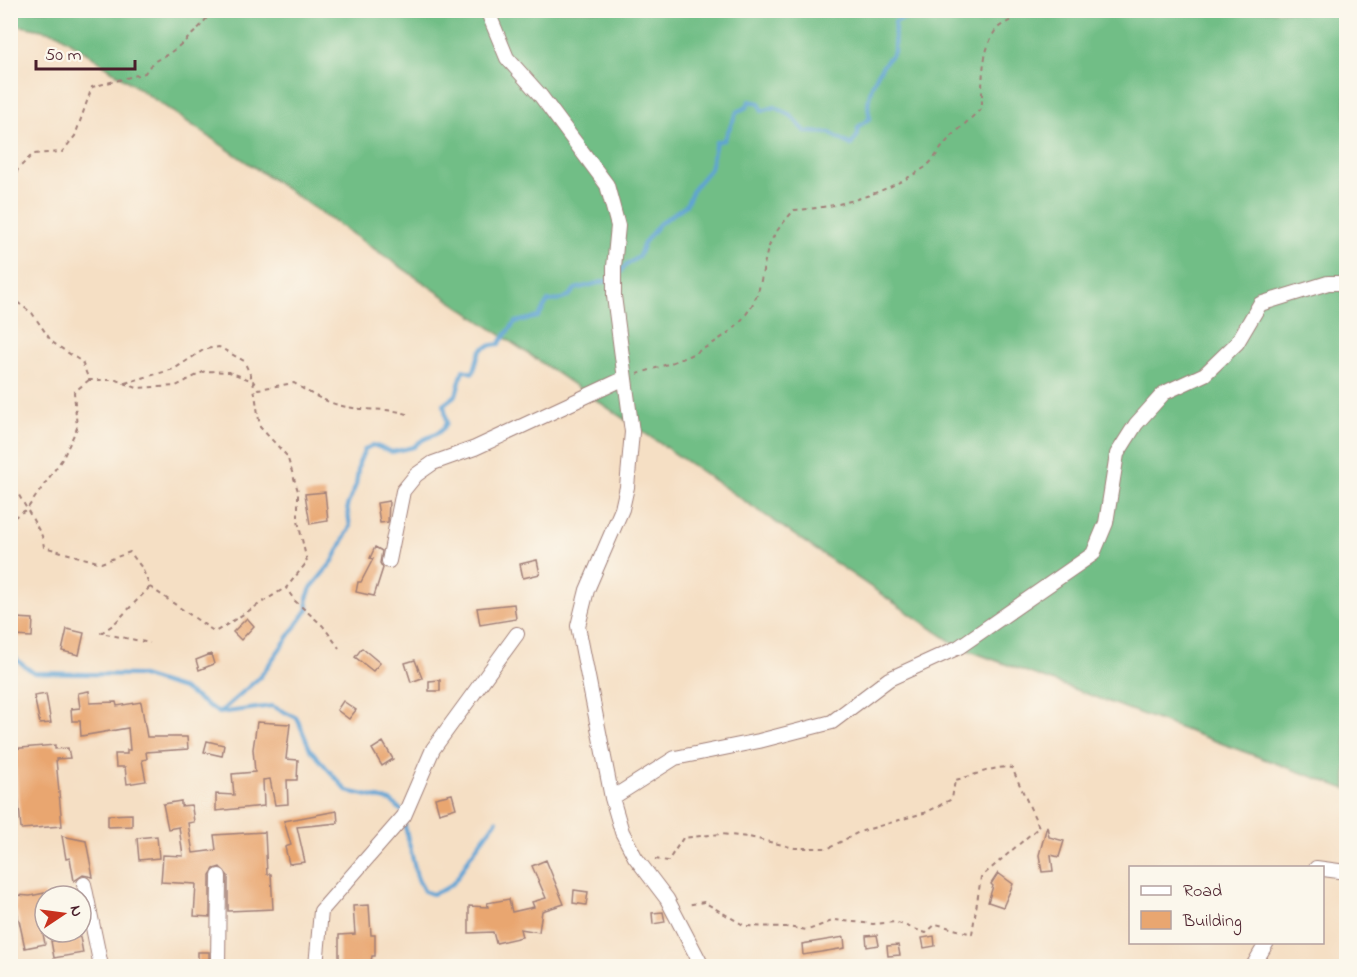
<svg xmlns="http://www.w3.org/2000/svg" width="1357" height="977" font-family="'Indie Flower',sans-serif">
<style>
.forest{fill:#71be86;stroke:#5e6e58;stroke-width:1.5}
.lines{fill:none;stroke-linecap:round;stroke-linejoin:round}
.stream{stroke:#5ea3d4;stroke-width:4}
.building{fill:#e9a670}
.street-casing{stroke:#a07f78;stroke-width:16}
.path{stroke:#a07f78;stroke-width:2;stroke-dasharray:4.5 4.5;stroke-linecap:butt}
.street{stroke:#fff;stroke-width:14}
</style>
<rect width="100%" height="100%" fill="#fbf7ec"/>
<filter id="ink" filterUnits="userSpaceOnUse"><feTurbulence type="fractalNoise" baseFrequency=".0167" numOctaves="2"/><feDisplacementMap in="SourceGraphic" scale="12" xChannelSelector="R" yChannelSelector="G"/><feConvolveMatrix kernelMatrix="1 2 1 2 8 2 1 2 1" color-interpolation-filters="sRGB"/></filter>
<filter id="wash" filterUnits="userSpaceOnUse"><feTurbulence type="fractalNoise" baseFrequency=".008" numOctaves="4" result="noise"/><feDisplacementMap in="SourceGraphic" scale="24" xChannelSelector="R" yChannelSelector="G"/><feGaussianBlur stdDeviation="1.35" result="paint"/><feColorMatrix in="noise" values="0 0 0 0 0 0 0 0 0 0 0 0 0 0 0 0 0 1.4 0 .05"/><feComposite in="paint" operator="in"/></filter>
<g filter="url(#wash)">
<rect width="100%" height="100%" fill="#f5dfc4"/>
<!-- forest -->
<path class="forest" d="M11 10 1346 11V789L959 647 57 33 11 24Z"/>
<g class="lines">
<!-- stream -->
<path class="stream" d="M619 275 623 268 639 256 644 243 659 224 686 205 694 188 710 169 716 142 724 140 737 112 747 107 749 101 759 103 762 111 775 107 790 115 806 132 830 133 851 145 858 135V127L870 118C863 95 878 69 894 52L895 22 907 17 909 10
M10 648 18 661 34 673 138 675 183 689 219 713 272 706 297 718 310 749 347 791 391 801 403 812
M219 713 260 677 308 609 307 598 311 588 333 561 350 527 347 506 356 485 359 463 365 449 373 445 392 452 414 447C423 435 438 439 447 423L444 404 456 395 463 370 473 373C481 353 474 347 499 344L515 322 538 317 548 301C560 301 568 299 575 289L610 280
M404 822 417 877 424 891 432 894C459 886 457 875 471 855 479 843 488 832 497 820"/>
</g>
<g id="blocks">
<!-- building -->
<path class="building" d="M325 492 328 521 310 524 305 494Z
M389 501 388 522 380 523 377 503Z
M375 547 382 551 380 563 383 568 374 596 356 592 358 582H361L373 559 370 558Z
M537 560 540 574 523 578 520 564Z
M514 604 516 619 480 625 477 608Z
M16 618 33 619 32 637 14 636Z
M247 618 254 626 241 640 233 632Z
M67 629 84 633 79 655 62 651Z
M362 648 380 663 373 671 355 657Z
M211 654 214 664 199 670 196 660Z
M415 660 422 678 411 682 405 663Z
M440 680V691H429V681Z
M89 691 90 703 116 702 117 706 141 702 147 737H187L188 749 146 752 147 759 142 760 146 781 127 784 125 767H116L115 754H127V750H130L128 728 81 736 80 721H72L71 709 80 708 78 693Z
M46 694 51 723 40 724 34 696Z
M343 701 356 710 349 719 337 710Z
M257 722 290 724 286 759 298 760 297 780H287L288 804 275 805 270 779 263 780 264 806 216 811V794L234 795 232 774 255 772 253 749Z
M207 741 224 745 222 756 204 752Z
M383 742 393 759 382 766 372 749Z
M55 745V749L68 748 70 758 56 759 62 826 21 829 15 760 10 761V749Z
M452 794 456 808 439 813 435 798Z
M181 801V806L191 805 192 808 194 822 188 823 193 853 216 850 214 835 265 832 267 874H271L273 909 228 911V876L220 867 214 869 210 875V917L194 916 196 884 161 882 163 855 183 856 179 827 168 829 163 804Z
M337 811 338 823 297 827 305 862 289 864 285 847 291 845 284 821Z
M132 814V826L108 827V815Z
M1047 826 1049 837 1064 841 1059 857 1051 855 1053 871 1042 872 1039 855Z
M62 836 86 841 93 877 83 875 74 881 70 858 66 859Z
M157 836 159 858 139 860 137 838Z
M546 860 564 904 542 911 539 932 520 929 522 937 496 943 493 932 469 933V906L488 907 487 903 509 899 512 912 534 907 532 902 546 898 532 866Z
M998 873 1013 884 1003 907 988 902 993 886 991 884Z
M574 890 588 892 586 905 573 903Z
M45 893V912L39 913 45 944 25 948 17 911H15L16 895 30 896Z
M369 905 371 935H375V956H372L370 966H339V935L355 934 353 906Z
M663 912 665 922 653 924 652 913Z
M877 935 879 945 867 947 866 936Z
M934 936 935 946 924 948 922 938Z
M80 937 83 953 54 958 51 941Z
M844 937 845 948 803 955 802 944Z
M898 945 900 955 888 956 887 946Z
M198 952H209V966H198Z"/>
</g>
</g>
<g filter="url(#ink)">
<use href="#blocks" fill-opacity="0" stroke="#a07f78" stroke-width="1.5"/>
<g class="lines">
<defs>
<path id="street" d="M487 10 507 58 540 95 607 185 618 226 614 267V296L632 432 627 487 622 509 587 590 578 626 612 798 675 758 759 741 832 722 889 679 959 647 1093 554 1106 523 1117 454 1136 424 1164 393 1205 374 1237 343 1260 304 1328 283H1346
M389 561 403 491 416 475 433 463 475 448 623 379
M612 798 622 832 635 857 667 899 702 966
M1316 868 1346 872
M84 884 101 966
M218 966 219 876
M316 966 321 911 404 816 433 749 517 634
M1253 966 1267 942"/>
</defs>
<!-- street casing -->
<use href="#street" class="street-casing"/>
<!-- path -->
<path class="path" d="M10 190 18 169 33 154 62 152 75 136 92 87 145 73C154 58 158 61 171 52 186 41 203 26 212 10
M10 297 32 313 52 342 82 362 89 380H116L137 388 176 386 205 371 229 372 253 381 258 389 294 383C316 398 337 408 364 409 380 410 392 409 407 414
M637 374C680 361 737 342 756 297 763 280 763 261 770 244 775 231 785 221 794 210 839 208 886 193 924 168 934 161 940 148 948 140 959 129 970 119 982 108 982 84 981 53 995 31 998 26 1006 23 1011 20
M89 380 74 392 77 428 63 458 27 509 42 536 44 547 101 563 130 552 142 568 150 587 113 625 101 633 150 643
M125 383 174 369 205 349 219 347 244 361 253 381 260 427 287 456 298 491V521L307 562 286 588 295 601 323 626 339 648
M10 480 27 509 10 520
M150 587 215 632 285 588
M655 859 668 861 683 838 720 834 749 837 795 848H829L859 832 927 812 952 799 955 780C972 777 997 764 1012 768L1039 827 981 877 972 934 936 924 926 933 895 922 873 924 835 920 808 930 786 927 745 926 704 902 687 905"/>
<!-- street -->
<use href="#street" class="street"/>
</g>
</g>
<!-- margin -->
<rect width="1357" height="977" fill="none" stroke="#fbf7ec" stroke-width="36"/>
<!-- legend -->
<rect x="1129" y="866" width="195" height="78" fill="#fbf7ec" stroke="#b4a19f" stroke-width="1.5"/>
<rect x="1141" y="886" width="30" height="9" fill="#ffffff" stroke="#b4a19f" stroke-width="1.5"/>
<text x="1183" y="896" font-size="18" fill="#4a1f2b">Road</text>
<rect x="1141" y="911" width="30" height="18" fill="#e9a670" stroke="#b4a19f" stroke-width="1.5"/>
<text x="1183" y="926" font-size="18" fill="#4a1f2b">Building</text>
<!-- north arrow -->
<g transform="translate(63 914) rotate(77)"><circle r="28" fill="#fbf7ec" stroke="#b4a19f" stroke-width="1.5"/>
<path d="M0-4.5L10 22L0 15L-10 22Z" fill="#c8321e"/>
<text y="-9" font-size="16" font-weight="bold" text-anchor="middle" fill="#4a1f2b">N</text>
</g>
<!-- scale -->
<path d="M36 60v9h99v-9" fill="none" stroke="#4a1f2b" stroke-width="3"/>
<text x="45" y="60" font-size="18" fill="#4a1f2b" stroke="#fbf7ec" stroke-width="4.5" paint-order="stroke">50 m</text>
</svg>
